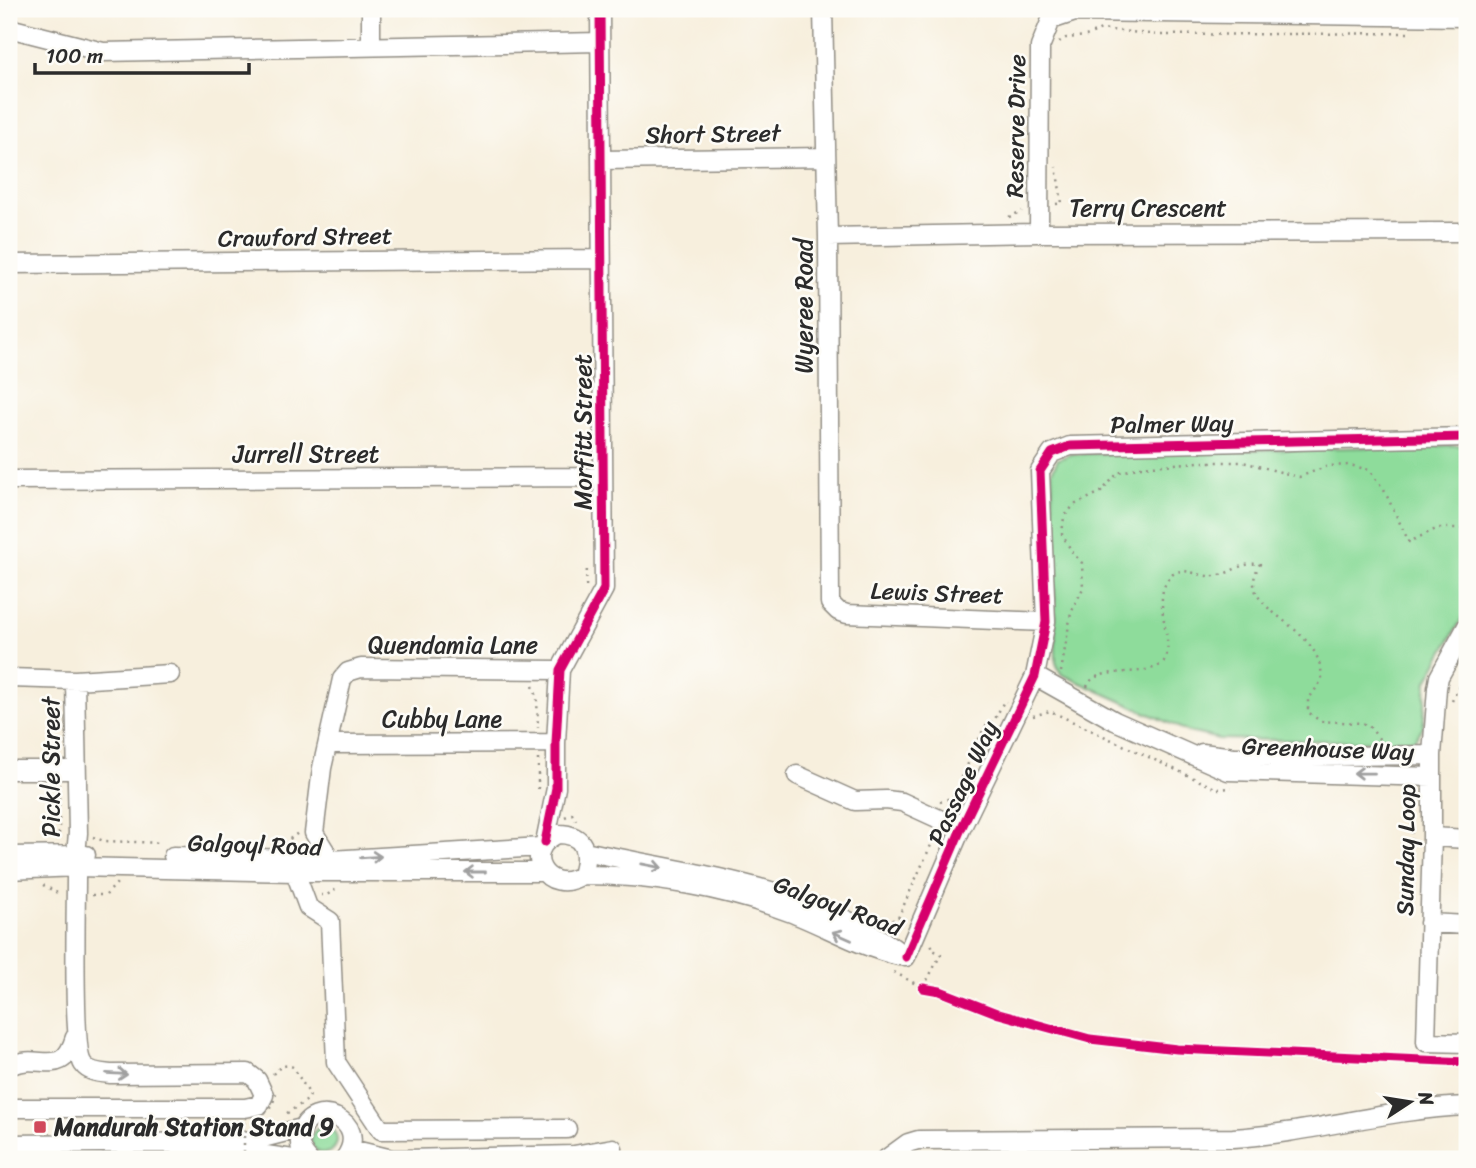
<svg xmlns="http://www.w3.org/2000/svg" width="1476" height="1168" font-family="Sriracha,sans-serif">
<style>
.green{fill:#8edc9b;stroke:#5c8463;stroke-width:2}
.lines{fill:none;stroke-linecap:round;stroke-linejoin:round}
.minor-casing{stroke:#918d84;stroke-width:21}
.path{stroke:#918d84;stroke-width:2.5;stroke-dasharray:2 5;stroke-linecap:butt}
.minor{stroke:#fff;stroke-width:18}
.path-bridge{stroke:#918d84;stroke-width:2.5;stroke-dasharray:2 5;stroke-linecap:butt}
.cycleway-casing{stroke:#fdfcf7;stroke-width:13}
.cycleway{stroke:#d6006c;stroke-width:9}
.oneway{stroke:#a0a0a0}
.poi-dot{fill:#d1495b;stroke:#fdfcf7;stroke-width:2.5}
.labels{text-anchor:middle;stroke-width:5;stroke-linejoin:round;paint-order:stroke}
.street-label{font-size:24px;fill:#2b2b2b;stroke:#fdfcf7}
.poi-label{font-size:24px;font-weight:bold;fill:#2b2b2b;stroke:#fdfcf7;text-anchor:start}
</style>
<rect width="100%" height="100%" fill="#fdfcf7"/>
<filter id="ink" filterUnits="userSpaceOnUse"><feTurbulence type="fractalNoise" baseFrequency=".0143" numOctaves="2"/><feDisplacementMap in="SourceGraphic" scale="14" xChannelSelector="R" yChannelSelector="G"/><feConvolveMatrix kernelMatrix="1 2 1 2 8 2 1 2 1" color-interpolation-filters="sRGB"/></filter>
<filter id="wash" filterUnits="userSpaceOnUse"><feTurbulence type="fractalNoise" baseFrequency=".00686" numOctaves="4" result="noise"/><feDisplacementMap in="SourceGraphic" scale="28" xChannelSelector="R" yChannelSelector="G"/><feGaussianBlur stdDeviation="1.57" result="paint"/><feColorMatrix in="noise" values="0 0 0 0 0 0 0 0 0 0 0 0 0 0 0 0 0 1.4 0 .05"/><feComposite in="paint" operator="in"/></filter>
<g filter="url(#wash)">
<rect width="100%" height="100%" fill="#f7efdd"/>
<!-- green -->
<path class="green" d="M1467 445V609L1427 681 1423 728 1415 739 1406 742 1219 739 1189 732 1061 674 1056 663 1052 471 1058 459 1072 454Z
M311 1140a13 13 0 1 1 26 0a13 13 0 1 1-26 0Z"/>
</g>
<g filter="url(#ink)">
<g class="lines">
<defs>
<path id="minor" d="M823 9 828 237 830 603 838 611 847 614 1046 622
M9 28 103 52 600 42
M371 47V9
M601 160 826 157
M1039 233 1040 47 1051 20 1075 12 1467 17
M828 237 1039 233 1467 232
M9 264 601 259
M9 480 603 477
M1467 626 1439 677 1437 688 1432 755V837L1426 1042 1467 1043
M1035 676 1115 721 1228 771 1432 777
M9 678 75 680 170 674
M328 744 556 743
M1202 753 1234 757 1432 755
M9 770H76
M797 775 855 801 886 800 902 802 961 829
M558 834C585 834 589 852 582 875 547 898 519 850 558 834Z
M1432 837 1467 839
M545 842 556 788V743L560 670 604 589 600 9
M585 851C695 875 815 885 906 957
M9 856 86 855
M173 856 331 860 541 847
M331 860 314 833 322 768 342 679 348 672 361 668 560 670
M9 870 76 867 295 872H543
M295 872 308 907 330 921 336 1062 381 1130 567 1129
M582 875C651 875 724 888 789 912 826 926 860 947 899 956
M1429 923 1467 925
M906 957 961 829 1035 676 1046 622 1040 471 1052 453 1070 446 1467 437
M9 1066C40 1051 62 1081 75 1037
M9 1108H245L259 1105 264 1095 257 1080 248 1073 112 1074C102 1073 89 1073 83 1064 71 1048 77 886 76 855L78 833 75 680
M9 1144 229 1142 255 1140 302 1128
M351 1149 392 1159H408L574 1155 613 1148
M180 1155 259 1154 293 1159
M308 1159C301 1152 298 1144 301 1134 310 1096 372 1120 345 1158
M886 1159 908 1143 918 1140 1233 1138C1312 1133 1388 1109 1467 1106"/>
</defs>
<!-- minor casing -->
<use href="#minor" class="minor-casing"/>
<!-- path -->
<path class="path" d="M1059 42 1066 38 1086 36 1101 29 1159 35 1410 33
M1056 204 1062 203 1056 167
M1009 217 1022 211
M586 586 587 568
M1061 672 1071 613 1083 588 1082 563 1072 552 1062 534 1064 517 1074 505 1101 492 1118 473 1141 467 1198 462H1243L1299 477 1328 466 1350 465 1369 470 1384 490 1409 542 1438 528H1467
M533 686 537 697 538 728
M1087 687C1094 665 1138 678 1160 665 1180 652 1152 607 1166 583 1168 578 1172 574 1177 572 1188 568 1202 578 1214 576 1232 574 1239 562 1260 564 1230 613 1322 619 1322 680L1308 700V712L1320 721 1362 723 1369 726 1380 740
M1452 701 1467 669
M1033 716 1050 711 1217 789 1232 788
M59 718V756
M538 759V791
M1408 791 1413 798 1409 899
M940 802 953 797 984 728 995 719 1004 701 1006 702
M565 817 572 814 576 820
M93 837 104 841 162 843
M55 840 59 833V784
M284 843 298 833
M43 885 61 895
M92 895H106L118 882
M321 895H327L337 888
M879 918 888 922 898 918 936 834
M894 972 923 988 941 954 933 950 931 942
M273 1074C278 1068 285 1063 293 1067L310 1095 309 1099 284 1115"/>
<!-- minor -->
<use href="#minor" class="minor"/>
<!-- path-bridge -->
<path class="path-bridge" d="M244 1159V1118C264 1117 271 1113 276 1093"/>
<defs>
<path id="cycleway" d="M545 842 556 788V743L560 670 604 589 600 9
M906 957 961 829 1035 676 1046 622 1040 471 1052 453 1070 446 1467 437
M923 988 940 991 999 1014 1090 1039 1177 1049 1467 1062"/>
</defs>
<!-- cycleway casing -->
<use href="#cycleway" class="cycleway-casing"/>
<!-- cycleway -->
<use href="#cycleway" class="cycleway"/>
</g>
<!-- one-way arrows -->
<defs><path id="oneway-shaft" d="M-6 0H5M1.5-3L5.5 0L1.5 3" fill="none" stroke-width="1.6" stroke-linecap="round" stroke-linejoin="round" transform="scale(1.75)"/></defs>
<g class="oneway">
<use href="#oneway-shaft" transform="translate(1364 773) rotate(-179)"/>
<use href="#oneway-shaft" transform="translate(371 857) rotate(-4)"/>
<use href="#oneway-shaft" transform="translate(652 866) rotate(11)"/>
<use href="#oneway-shaft" transform="translate(475 872) rotate(180)"/>
<use href="#oneway-shaft" transform="translate(842 936) rotate(-156)"/>
<use href="#oneway-shaft" transform="translate(117 1074) rotate(3)"/>
</g>
</g>
<!-- markers -->
<rect class="poi-dot" x="33" y="1120" width="14" height="14" rx="3.5"/>
<g class="labels">
<!-- street labels -->
<g class="street-label">
<text transform="translate(1016 126) rotate(-89)" y="8">Reserve Drive</text>
<text transform="translate(713 134) rotate(-1)" y="8">Short Street</text>
<text x="1148" y="216">Terry Crescent</text>
<text transform="translate(305 237) rotate(-1)" y="8">Crawford Street</text>
<text transform="translate(804 306) rotate(-90)" y="8">Wyeree Road</text>
<text transform="translate(1172 424) rotate(-1)" y="8">Palmer Way</text>
<text transform="translate(583 432) rotate(-90)" y="8">Morfitt Street</text>
<text x="306" y="462">Jurrell Street</text>
<text transform="translate(937 593) rotate(2)" y="8">Lewis Street</text>
<text x="453" y="653">Quendamia Lane</text>
<text x="442" y="727">Cubby Lane</text>
<text transform="translate(1328 749) rotate(2)" y="8">Greenhouse Way</text>
<text transform="translate(51 767) rotate(-90)" y="8">Pickle Street</text>
<text transform="translate(963 783) rotate(-65)" y="8">Passage Way</text>
<text transform="translate(255 845) rotate(2)" y="8">Galgoyl Road</text>
<text transform="translate(1406 850) rotate(-89)" y="8">Sunday Loop</text>
<text transform="translate(838 906) rotate(20)" y="8">Galgoyl Road</text>
</g>
<!-- poi labels -->
<g class="poi-label">
<text x="54" y="1135">Mandurah Station Stand 9</text>
</g>
</g>
<!-- margin -->
<rect width="1476" height="1168" fill="none" stroke="#fdfcf7" stroke-width="35"/>
<!-- north arrow -->
<g transform="translate(1410 1102) rotate(78)" stroke="#fdfcf7" stroke-width="5" paint-order="stroke">
<path d="M0-5L12 26L0 18L-12 26Z" fill="#2b2b2b"/>
<text y="-10" font-size="19" font-weight="bold" text-anchor="middle" fill="#2b2b2b">N</text>
</g>
<!-- scale -->
<path d="M35 63v10h214v-10" fill="none" stroke="#2b2b2b" stroke-width="3.5"/>
<text x="46" y="63" font-size="21" fill="#2b2b2b" stroke="#fdfcf7" stroke-width="5" paint-order="stroke">100 m</text>
</svg>
